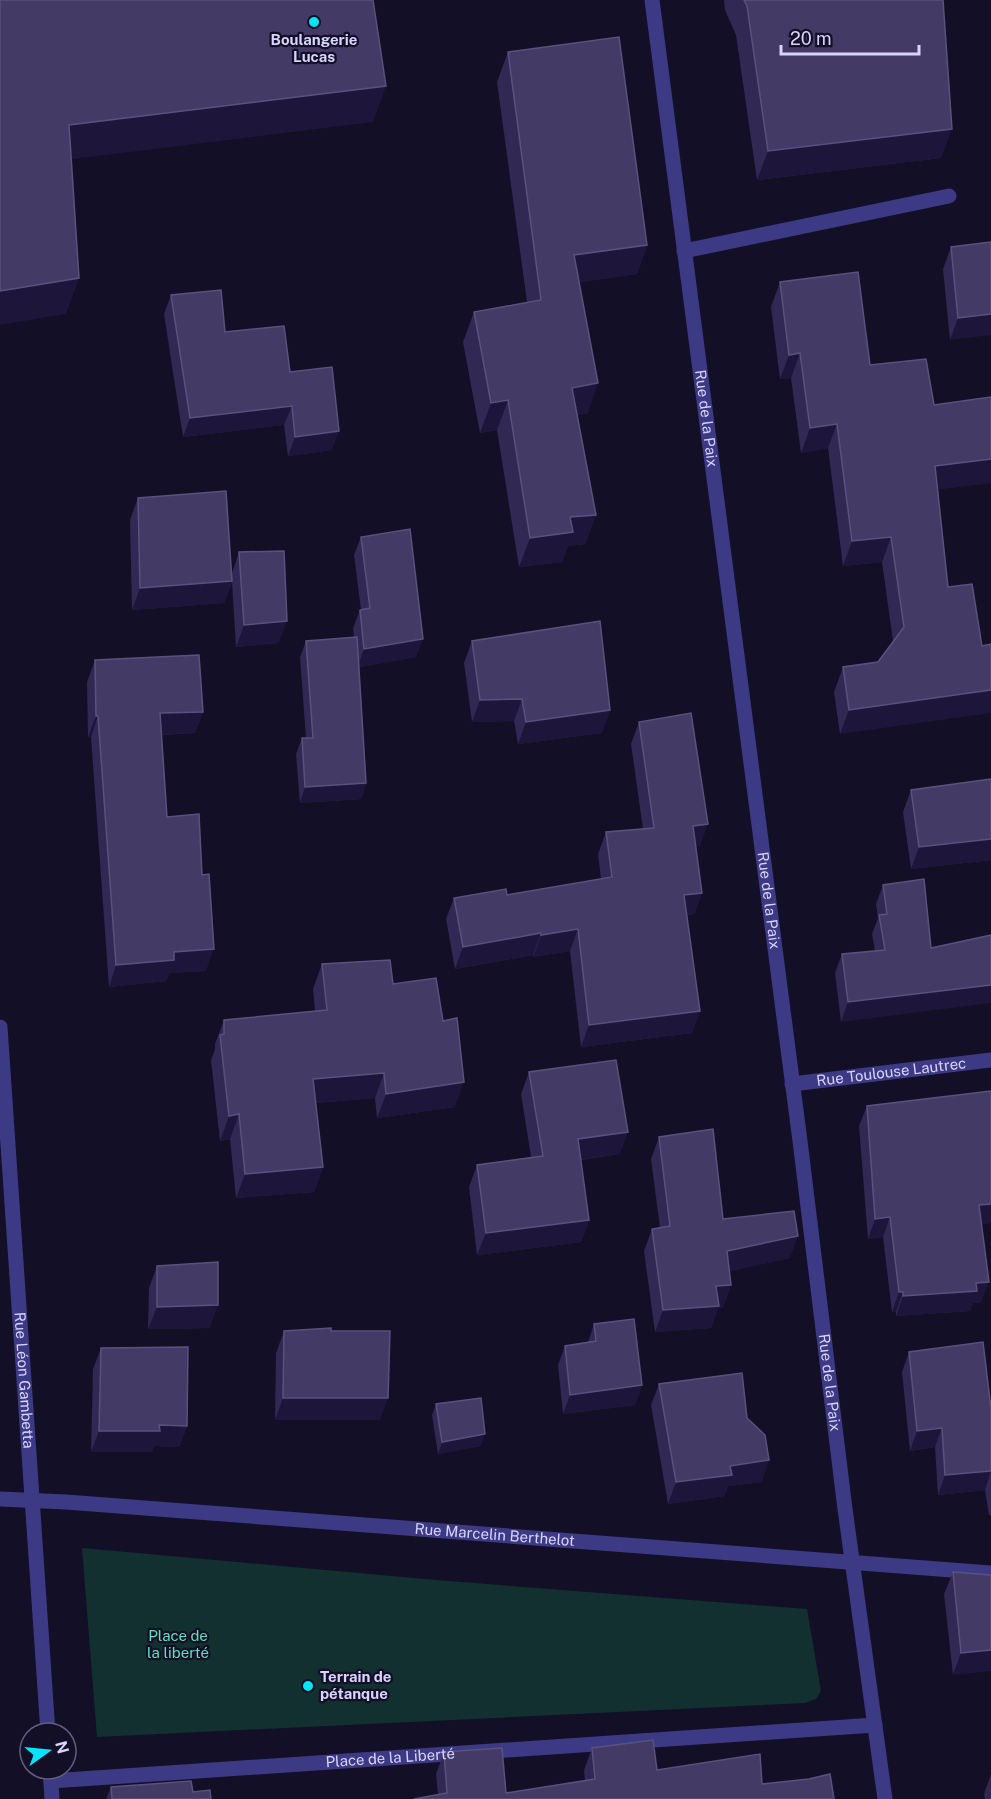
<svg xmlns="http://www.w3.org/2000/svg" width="991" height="1799" font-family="'Public Sans',sans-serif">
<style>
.green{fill:#12302f}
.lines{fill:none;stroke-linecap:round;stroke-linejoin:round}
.street{stroke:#3d3a85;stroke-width:15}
.wall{fill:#312854}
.shaded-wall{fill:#1d163a}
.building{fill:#433a66;stroke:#5a527e;stroke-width:1.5}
.poi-dot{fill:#00e5ff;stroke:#130f26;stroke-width:2}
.labels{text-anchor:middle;stroke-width:4.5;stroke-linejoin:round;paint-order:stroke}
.poi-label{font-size:15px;font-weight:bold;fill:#d9d4ff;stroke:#130f26}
.street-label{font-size:15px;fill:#d9d4ff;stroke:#130f26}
.park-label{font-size:15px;fill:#5fe0c0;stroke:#130f26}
</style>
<rect width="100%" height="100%" fill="#130f26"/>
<!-- green -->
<path class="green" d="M82 1548 436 1580 807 1609 821 1691 816 1699 805 1703 97 1737Z"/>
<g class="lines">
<!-- street -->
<g class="street">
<path id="s1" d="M652 0 800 1141 845 1509 885 1799"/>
<path d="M684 251 949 196"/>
<path id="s2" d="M0 1027 48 1733"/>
<path id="s3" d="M792 1084 991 1060"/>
<path id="s4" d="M0 1499 66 1502 991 1573"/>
<path d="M50 1769 52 1799"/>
<path id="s5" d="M51 1781 875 1725"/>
</g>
</g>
<!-- wall -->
<path class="wall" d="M724 0H943L941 158 757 180 736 35 725 10Z
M508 52 647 245 637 274 579 282 588 413 577 415 596 515 585 544 568 546 562 562 519 567 497 430 480 433 463 342 474 312 527 302 497 82Z
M991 242 950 340 943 269 951 247Z
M780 282 870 365 934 405 991 483 938 489 948 587 840 734 834 692 843 667 878 662 893 641 882 562 843 566 828 448 801 453 791 378 780 379 771 307Z
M171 295 225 332 290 372 332 450 288 456 284 425 183 437 164 314Z
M138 498 232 573 239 552 279 643 236 647 232 582 224 603 132 610 130 520Z
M361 537 416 657 359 667 366 783 361 799 300 803 296 754 302 738H306L300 657 306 641 354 637 353 628 360 610H361L354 555Z
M472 641 610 710 602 733 518 744 514 721 472 722 464 663Z
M95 660 203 712 195 733 161 735 167 817 202 875 206 971 169 973 166 981 109 987 91 737H88L87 682Z
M639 722 700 846H696L702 893 694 914 687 915 700 1011 692 1033 581 1047 570 951 533 957V955L455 969 446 919 454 898 507 895 601 879 598 854 606 832 643 829 631 744Z
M991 779V860L911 869 903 812 911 790Z
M883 885 931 948 841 1022 835 973 842 954 875 951 872 934 878 918 876 904Z
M322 964 393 984 455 1107 377 1118 375 1098 316 1103 323 1167 314 1192 236 1198 230 1139 220 1141 211 1060 215 1049V1044L224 1020 315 1011 313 989Z
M529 1072 620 1154 581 1160 589 1220 581 1242 477 1255 469 1187 477 1165 531 1157 521 1094Z
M991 1091V1223L981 1224V1302L973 1303 970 1311 896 1316V1312H892L883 1237 868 1239 859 1126 867 1106Z
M659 1137 723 1219 790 1258 729 1271 731 1285 723 1307 718 1308 711 1328 655 1332 644 1251 652 1229 660 1228 651 1159Z
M157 1266 210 1328 148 1329 149 1288Z
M594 1324 642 1385 635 1405 563 1414 558 1365 565 1346 588 1342Z
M284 1331 380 1420H275L276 1353Z
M101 1348 187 1426 179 1447 154 1446 152 1452H91L93 1369Z
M909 1352 991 1409V1515H989L985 1490 938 1495 935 1447 910 1451 902 1372Z
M659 1384 747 1418 762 1482 728 1486 724 1496 668 1504 651 1405Z
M436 1404 481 1446 438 1454 432 1415Z
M953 1572 991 1575 953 1675 944 1594Z
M653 1740 657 1770 760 1754 762 1784 809 1779 830 1774 834 1799H414L438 1795 436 1774 444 1752 502 1748 506 1793 585 1781 584 1770 592 1748Z
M991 1774V1799H985L984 1794Z
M111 1787 193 1792 211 1799H106Z"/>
<!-- shaded-wall -->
<path class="shaded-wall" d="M386 86 373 122 56 161 69 125Z
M952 129 941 158 757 180 768 151Z
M647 245 637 274 563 285 574 255Z
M79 278 66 314 0 325V291Z
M991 314V335L950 340 958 318Z
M800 353 791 378 780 379 789 355Z
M598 383 588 413 561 418 572 388Z
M508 400 497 430 480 433 491 403Z
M292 406 284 425 183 437 190 418Z
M837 424 828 448 801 453 810 428Z
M339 431 332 450 288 456 295 437Z
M991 459V483L926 491 935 466Z
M596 515 585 544 568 546 562 562 519 567 530 538 570 517Z
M891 537 882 562 843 566 852 541Z
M232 581 224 603 132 610 140 588Z
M287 621 279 643 236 647 244 625Z
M423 639 416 657 357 668 364 649Z
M991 690V713L840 734 849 710Z
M522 699 514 721 472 722 480 700Z
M610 710 602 733 518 744 526 722Z
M203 712 195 733 152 735 160 713Z
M96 716H98L91 737H88Z
M366 783 361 799 300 803 305 787Z
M708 824 700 846 685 848 693 826Z
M991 839V860L911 869 919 847Z
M702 893 694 914 676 916 684 895Z
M578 929 570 951 533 957 541 935Z
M541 933 533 955 455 969 463 947Z
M214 949 206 971 169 973 166 981 109 987 116 965 174 952Z
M991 985V1003L841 1022 848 1002Z
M700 1011 692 1033 581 1047 589 1025Z
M384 1073 375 1098 304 1104 313 1079Z
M464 1082 455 1107 377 1118 386 1094Z
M239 1114 230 1139 220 1141 229 1116Z
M628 1132 620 1154 570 1161 578 1139Z
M323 1167 314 1192 236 1198 245 1174Z
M991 1204V1223L972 1225 979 1205Z
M890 1217 883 1237 868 1239 875 1219Z
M589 1220 581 1242 477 1255 486 1233Z
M798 1236 790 1258 719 1274 727 1251Z
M989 1282 981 1302 973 1303 970 1311 896 1316 903 1296 976 1283Z
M731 1285 723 1307 718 1308 711 1328 655 1332 663 1310 716 1286Z
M899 1292H903L896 1312H892Z
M218 1305 210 1328 148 1329 157 1307Z
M642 1385 635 1405 563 1414 570 1395Z
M283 1398H388L380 1420H275Z
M159 1425 187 1426 179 1447 154 1446 152 1452H91L99 1431Z
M942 1428 935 1447 910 1451 917 1431Z
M485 1434 481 1446 438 1454 442 1442Z
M769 1460 762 1482 728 1486 724 1496 668 1504 676 1482 730 1466Z
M991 1471 985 1490 938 1495 945 1475Z
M991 1650V1671L953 1675 961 1653Z"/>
<!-- building -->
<path class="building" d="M0 0H373L386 86 69 125 79 278 0 291Z
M744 0H943L952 129 768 151 747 6Z
M619 37 647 245 574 255 598 383 572 388 596 515 570 517 573 532 530 538 508 400 491 403 474 312 541 300 508 52Z
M991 242V314L958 318 951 247Z
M858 272 870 365 926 359 934 405 991 397V459L935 466 948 587 972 584 982 646 991 644V690L849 710 843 667 878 662 904 627 891 537 852 541 837 424 810 428 800 353 789 355 780 282Z
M221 290 225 332 284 326 290 372 332 367 339 431 295 437 292 406 190 418 171 295Z
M226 491 232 581 140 588 138 498Z
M410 529 423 639 364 649 360 610 370 608 361 537Z
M284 551 287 621 244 625 239 552Z
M600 621 610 710 526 722 522 699 480 700 472 641Z
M357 637 366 783 305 787 302 738H313L306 641Z
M199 655 203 712 160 713 167 817 199 814 202 875 209 874 214 949 174 952V960L116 965 98 716H96L95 660Z
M691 713 708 824 693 826 702 893 684 895 700 1011 589 1025 578 929 541 935V933L463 947 454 898 506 889 507 895 612 877 606 832 654 828 639 722Z
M991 779V839L919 847 911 790Z
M924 879 931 948 991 935V985L848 1002 842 954 885 950 879 915 887 914 883 885Z
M390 960 393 984 436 978 443 1021 457 1018 464 1082 386 1094 384 1073 313 1079 323 1167 245 1174 239 1114 229 1116 220 1035 224 1034V1020L327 1010 322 964Z
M616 1060 628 1132 578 1139 589 1220 486 1233 477 1165 543 1156 529 1072Z
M991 1091V1204L979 1205 989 1282 976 1283 977 1291 903 1296V1292H899L890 1217 875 1219 867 1106Z
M713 1129 723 1219 794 1211 798 1236 727 1251 731 1285 716 1286 719 1306 663 1310 652 1229 670 1226 659 1137Z
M218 1262V1305L157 1307V1266Z
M634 1319 642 1385 570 1395 565 1346 596 1341 594 1324Z
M331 1328V1331H390L388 1398H283L284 1331Z
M983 1342 991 1409V1471L945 1475 942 1428 917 1431 909 1352Z
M188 1347 187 1426 159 1425 160 1431H99L101 1348Z
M742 1373 747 1418 765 1435 769 1460 730 1466 732 1475 676 1482 659 1384Z
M481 1398 485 1434 442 1442 436 1404Z
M953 1572 991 1575V1650L961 1653Z
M653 1740 657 1770 760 1754 762 1784 809 1779 830 1774 834 1799H414L447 1793 444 1752 502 1748 506 1793 595 1779 592 1748Z
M191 1781 193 1792 210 1790 211 1799H112L111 1787Z"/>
<!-- markers -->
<g class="poi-dot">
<circle cx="314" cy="22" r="6"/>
<circle cx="308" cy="1686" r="6"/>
</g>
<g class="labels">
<!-- poi labels -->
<g class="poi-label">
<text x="314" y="45">Boulangerie<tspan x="314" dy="17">Lucas</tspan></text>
<text x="320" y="1682" text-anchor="start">Terrain de<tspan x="320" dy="17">pétanque</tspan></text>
</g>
<!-- street labels -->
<g class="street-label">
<text dy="5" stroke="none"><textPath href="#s1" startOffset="422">Rue de la Paix</textPath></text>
<text dy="5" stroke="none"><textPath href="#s1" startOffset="908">Rue de la Paix</textPath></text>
<text dy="5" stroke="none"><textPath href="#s3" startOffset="100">Rue Toulouse Lautrec</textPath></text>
<text dy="5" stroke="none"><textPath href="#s2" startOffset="354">Rue Léon Gambetta</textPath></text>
<text dy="5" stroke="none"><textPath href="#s1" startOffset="1394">Rue de la Paix</textPath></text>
<text dy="5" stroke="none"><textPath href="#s4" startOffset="496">Rue Marcelin Berthelot</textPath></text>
<text dy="5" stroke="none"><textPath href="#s5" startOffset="340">Place de la Liberté</textPath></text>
</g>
<!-- park labels -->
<g class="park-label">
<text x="178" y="1641">Place de<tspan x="178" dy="17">la liberté</tspan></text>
</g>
</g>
<!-- north arrow -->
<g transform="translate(48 1751) rotate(75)"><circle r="28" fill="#130f26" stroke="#625e7d" stroke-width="1.5"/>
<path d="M0-4.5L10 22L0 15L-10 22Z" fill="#00e5ff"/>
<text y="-9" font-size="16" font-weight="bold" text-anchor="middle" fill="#d9d4ff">N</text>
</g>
<!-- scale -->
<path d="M781 45v9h138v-9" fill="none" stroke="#d9d4ff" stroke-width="3"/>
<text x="790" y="45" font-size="18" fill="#d9d4ff" stroke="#130f26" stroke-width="4.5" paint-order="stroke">20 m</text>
</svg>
